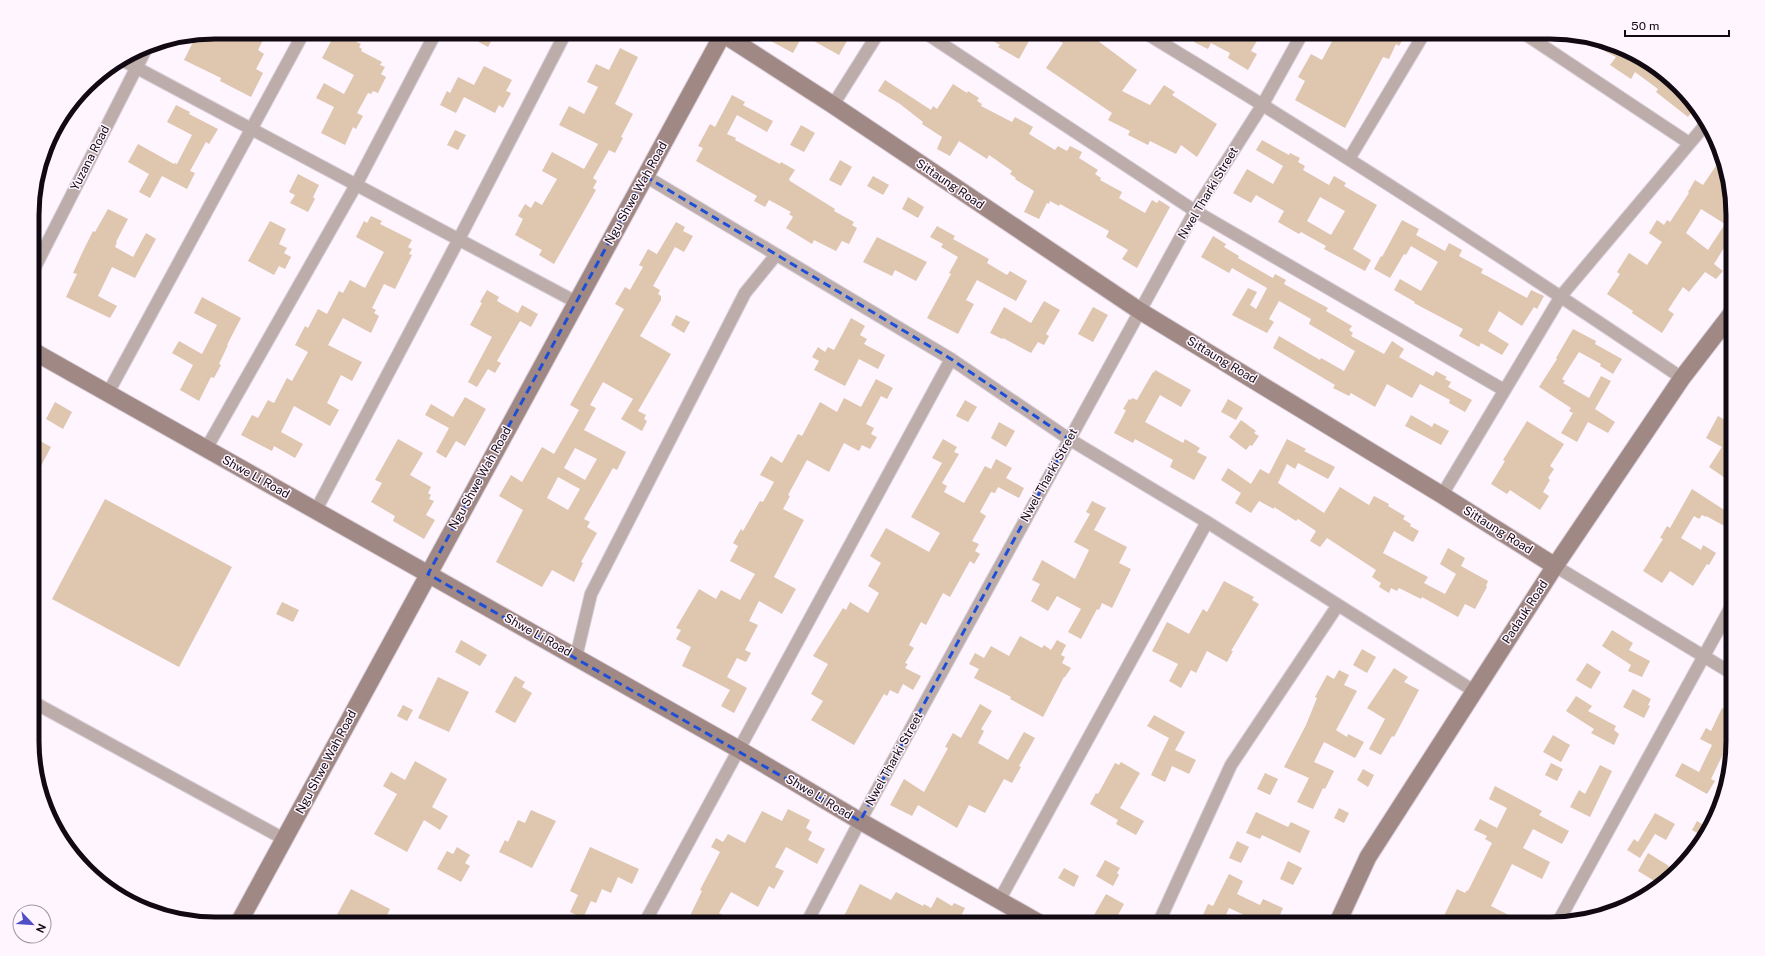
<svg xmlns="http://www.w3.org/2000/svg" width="1765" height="956" font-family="'Public Sans',sans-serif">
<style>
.building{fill:#dec6af;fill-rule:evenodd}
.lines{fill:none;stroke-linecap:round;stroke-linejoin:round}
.street-casing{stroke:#d9cfd9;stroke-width:14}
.secondary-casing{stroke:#d9cfd9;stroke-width:19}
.street{stroke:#bdadaa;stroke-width:12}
.secondary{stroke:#a08884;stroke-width:17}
.marked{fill:none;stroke:#1d4ed8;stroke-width:3;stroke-dasharray:8 5;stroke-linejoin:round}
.labels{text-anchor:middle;stroke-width:3;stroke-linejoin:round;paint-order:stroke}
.street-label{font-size:12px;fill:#120a12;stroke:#fff5ff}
.rim{fill:none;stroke:#120a12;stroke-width:5}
</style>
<rect width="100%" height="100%" fill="#fff5ff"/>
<!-- building -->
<path class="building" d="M267 32 258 50 264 54 256 69 263 73 251 97 220 81 221 78 184 60 196 36 215 32Z
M336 32 361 44 359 47 362 49 361 51 382 62 380 65 385 67 381 74 386 77 378 93 373 91 371 94 368 93 357 113 363 116 356 129 353 127 345 145 321 133 334 107 316 98 324 83 344 94 354 75 322 58Z
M482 32H496L488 47 477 41Z
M774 32H852L839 55 803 35 793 53 769 40Z
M978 32H1034L1019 59 998 47 1000 45Z
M1044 32H1086L1137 70 1122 91 1150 105 1164 85 1175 92 1172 95 1217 124 1197 157 1181 145 1176 154 1150 141 1148 145 1128 135 1130 131 1108 120 1112 113 1046 68 1063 43Z
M1190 32H1262L1251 51 1257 54 1248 70 1228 58 1230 53 1211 43 1208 49 1194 42 1198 36Z
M1337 32H1407L1399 46 1396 44 1389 59 1383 57 1345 128 1295 100 1305 81 1298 77 1311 54 1322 60Z
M1596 43 1631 51 1671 77 1696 106 1688 117 1656 92 1658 89 1635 72 1631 79 1610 65 1616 57 1595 46Z
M620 48 638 57 615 104 633 114 621 137 623 138 615 153 609 150 593 178 597 181 593 188 596 190 554 264 539 255 542 250 515 235 523 219 518 216 525 204 531 208 535 201 542 205 557 179 542 171 552 152 584 169 598 144 559 125 569 106 584 114 598 87 587 82 596 64 609 70Z
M484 66 512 80 506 91 511 93 503 108 499 105 495 113 464 97 456 113 440 105 447 91 450 93 458 77 474 85Z
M885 80 931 110 933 106 937 109 953 84 967 93 968 91 979 98 977 101 982 104 981 106 1012 122 1015 117 1033 127 1029 134 1055 150 1058 146 1067 151 1070 146 1082 152 1079 158 1098 170 1095 174 1101 178 1100 180 1122 192 1119 198 1145 213 1152 200 1157 203 1159 200 1170 207 1137 268 1122 259 1128 250 1106 237 1109 231 1060 204 1059 206 1050 201 1049 204 1047 203 1039 219 1024 212 1034 191 1015 179 1016 178 1010 174 1012 171 989 155 987 159 959 141 950 156 937 149 942 137 922 124 923 122 900 104 878 91Z
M732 95 745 102 743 105 773 121 767 132 737 115 727 134 736 138 735 140 780 164 781 162 795 170 789 179 790 181 835 209 834 211 854 222 852 225 857 228 849 244 842 241 836 251 814 240 812 244 786 228 793 217 789 214 791 212 769 200 765 207 754 201 757 196 696 161 703 148 698 146 710 124 715 127Z
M176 105 190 112 189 114 218 129 209 144 206 142 190 171 195 173 187 189 162 176 150 198 139 192 149 174 128 162 138 144 174 164 175 163 177 164 192 135 167 122Z
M801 125 815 133 804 152 790 145Z
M455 130 466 135 458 150 447 145Z
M1262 140 1289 155 1290 153 1300 158 1298 162 1305 166 1303 170 1329 185 1334 176 1346 183 1344 186 1377 205 1353 249 1371 260 1365 271 1324 249 1326 246 1301 232 1299 234 1278 222 1284 211 1256 195 1251 203 1233 193 1247 169 1273 184 1283 166 1256 150ZM1320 197 1345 211 1331 235 1307 221Z
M840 160 852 167 841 186 829 180Z
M1720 160 1731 191 1732 235 1714 264 1723 271 1716 279 1705 272 1689 292 1683 287 1668 310 1674 314 1662 333 1632 313 1633 311 1607 294 1620 274 1617 272 1629 253 1647 265 1662 242 1649 233 1657 220 1664 225 1667 220 1670 222 1689 193 1688 192 1695 180 1703 185ZM1701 209 1725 224 1708 250 1686 233Z
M298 174 319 185 313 197 315 199 308 212 290 203 295 195 289 192Z
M873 176 889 185 883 195 867 186Z
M908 197 924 207 918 218 902 209Z
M108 209 128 219 116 242H117L115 247 133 257 146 233 156 239 135 278 112 267 98 296 117 306 110 318 66 297 77 274 73 273 83 251 93 231 95 232Z
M371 216 382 221 380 224 412 240 408 247 412 249 409 254 412 255 395 289 384 284 372 308 376 310 374 313 379 316 371 333 343 318 328 345 362 362 352 381 341 375 327 403 339 410 330 426 294 406 281 432 303 444 295 458 274 446 272 451 241 435 252 415 258 418 268 400 274 403 287 378 292 381 308 352 295 345 305 326 308 328 318 309 327 314 339 291 343 293 350 280 365 288 384 252 356 237 364 221 367 223Z
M1402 220 1419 229 1416 235 1445 251 1449 243 1462 250 1459 256 1483 269 1481 273 1487 276 1527 298 1531 290 1544 296 1537 309 1534 307 1522 326 1499 311 1488 331 1509 344 1502 355 1481 343 1479 347 1459 336 1463 329 1414 303 1415 302 1394 290 1400 279 1421 291 1438 262 1411 246 1406 255 1404 254 1390 278 1374 269 1381 256 1382 257Z
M270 221 286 229 279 244 287 248 284 253 291 257 285 269 279 266 274 275 248 261Z
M676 222 685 227 683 231 693 236 684 252 675 247 653 286 660 290 658 294 661 296V300L640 336 671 354 638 411 646 415 644 419 647 421 642 431 621 419 633 399 603 382 590 405 596 408 584 430 626 452 617 470 613 468 584 519 590 522 587 527 597 533 581 562 583 563 574 582 552 570 542 587 496 562 523 510 499 496 511 475 522 482 542 447 554 454 579 410 570 405 624 309 615 304 625 287 630 290 643 267 639 265 648 249 657 254ZM575 448 597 459 585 480 564 468ZM558 477 580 489 568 510 547 498Z
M937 226 955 236 953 239 989 259 987 263 1007 275 1010 271 1027 281 1016 301 977 280 966 300 974 304 958 334 927 318 951 274 949 273 958 257 941 247 943 244 930 237Z
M1213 236 1226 244 1224 247 1239 256 1238 258 1273 278 1275 274 1286 280 1284 284 1328 308 1326 311 1352 326 1349 330 1353 333 1351 336 1384 354 1392 341 1404 349 1399 357 1433 376 1436 371 1447 377 1445 379 1451 382 1448 387 1472 400 1465 412 1449 403 1450 400 1420 384 1412 398 1387 384 1375 407 1351 393 1349 396 1333 388 1335 385 1273 348 1279 336 1320 360 1321 358 1344 371 1355 351 1309 324 1311 319 1279 301 1269 319 1274 322 1267 333 1232 315 1248 288 1257 292 1250 305 1256 309 1267 288 1232 268 1229 273 1201 257Z
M877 237 927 262 916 281 895 270 892 276 863 262Z
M487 290 499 297 497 301 518 313 522 305 538 314 531 327 520 321 497 361 501 363 495 373 488 369 477 387 468 382 492 337 470 325 482 303 480 302Z
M202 297 241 318 227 345H228L219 364 221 365 214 378 211 377 199 401 180 390 193 365 172 353 179 341 202 354 217 325 194 313Z
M1044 301 1060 310 1046 334 1049 336 1044 345 1038 342 1031 353 1003 338 1002 339 990 333 1004 307 1031 323Z
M1093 307 1108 315 1093 342 1078 334Z
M676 315 690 322 684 333 671 325Z
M851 318 865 326 860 335 867 339 864 344 885 355 878 369 859 359 845 386 814 370 819 361 812 357 818 347 825 352 828 347 834 350Z
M1573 329 1596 341 1595 344 1622 359 1613 374 1600 366 1601 364 1579 352 1562 379 1565 381 1563 383 1589 398 1601 376 1611 381 1595 409 1615 422 1608 433 1588 422 1577 442 1561 433 1573 413 1569 411 1571 408 1539 387 1557 359 1556 358Z
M1155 370 1191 390 1181 407 1160 395 1145 422 1183 443 1185 439 1200 448 1197 452 1207 457 1194 480 1170 467 1173 460 1135 439 1133 443 1114 433 1123 416 1126 410 1123 409 1129 399 1131 400 1132 398 1137 400 1153 372 1154 373Z
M876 379 893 388 887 399 881 396 866 424 874 428 871 434 877 437 870 449 862 445 859 451 844 443 829 472 807 460 788 495 790 496 783 509 804 520 774 577 796 589 782 614 759 601 749 621 758 625 745 650 751 653 746 662 737 658 727 677 747 688 734 713 721 706 730 690 695 672 682 666 691 647 676 639 681 630 676 628 699 589 716 599 721 590 740 600 755 574 730 561 738 546 733 543 741 529 743 531 760 501 763 502 774 482 760 475 771 456 782 463 798 434 802 436 820 402 837 412 844 398 861 407Z
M465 397 486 409 465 446 456 441 446 458 436 452 449 428 425 415 431 404 453 417Z
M1228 399 1243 408 1236 420 1221 412Z
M965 400 977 407 968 422 956 416Z
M55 402 72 412 63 429 46 419Z
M1411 415 1432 427 1434 423 1449 431 1441 445 1405 426Z
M1718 416 1732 424V473L1728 480 1709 467 1722 447 1706 438Z
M1241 420 1256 431 1254 433 1259 436 1252 446 1250 445 1246 450 1229 437Z
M1527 421 1564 444 1550 466 1554 469 1548 478 1550 480 1543 492 1549 496 1540 510 1510 490 1507 494 1491 484 1505 461 1503 460Z
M999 422 1015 431 1006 447 991 438Z
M33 437 51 447 33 481Z
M398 439 423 453 410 475 431 487 428 493 431 495 429 499 434 501 426 515 435 520 424 539 393 521 395 516 371 502 382 483 375 480Z
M943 439 957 447 954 452 959 454 942 483 947 486 944 492 964 503 985 466 991 469 996 459 1012 468 1006 478 1024 488 1019 498 998 487 995 493 991 492 980 512 986 516 972 541 979 544 975 551 980 554 974 564 970 561 950 597 943 593 926 625 921 622 909 645 914 648 905 663 908 664 905 668 921 676 913 690 903 684 898 694 890 690 887 696 884 694 854 745 811 720 823 701 811 694 828 664 813 656 843 608 846 610 850 602 868 613 879 593 868 586 881 563 870 556 886 528 929 552 940 533 911 517 942 463 932 458Z
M1287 439 1306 449 1304 451 1335 467 1328 479 1298 463 1295 469 1287 464 1278 483 1324 513 1340 487 1369 505 1374 496 1389 504 1388 506 1405 516 1403 519 1411 524 1410 526 1419 531 1413 542 1394 531 1383 553 1428 577 1424 583 1445 594 1456 574 1440 564 1448 548 1465 558 1461 566 1488 581 1486 586 1487 587 1475 609 1465 604 1458 617 1422 597 1421 599 1399 588 1397 591 1391 588 1389 593 1379 587 1381 583 1372 577 1376 570 1327 538 1320 547 1310 541 1316 531 1298 519 1296 521 1274 507V509L1259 501 1251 513 1235 503 1241 493 1221 480 1228 468 1251 484 1260 469 1269 474Z
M1692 489 1732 515V530L1706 516V517L1702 515 1699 519 1694 516 1681 538 1701 550 1703 545 1716 553 1709 565 1707 564 1693 586 1670 571 1662 583 1643 571 1663 539 1660 538 1667 526 1670 528Z
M105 499 232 567 179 667 52 599Z
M1092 501 1106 508 1094 530 1127 547 1119 563 1131 569 1112 608 1102 603 1099 610 1097 609 1081 639 1068 632 1081 609 1057 596 1048 611 1031 601 1040 584 1032 580 1042 560 1075 579 1089 550 1074 542 1090 514 1086 512Z
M1224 581 1254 597 1252 600 1259 604 1231 651H1233L1227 662 1207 651 1196 673 1191 670 1181 688 1169 681 1178 664 1152 651 1167 622 1189 634 1203 609 1207 612Z
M282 602 299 610 293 622 276 614Z
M1612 630 1633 643 1629 650 1650 661 1642 677 1628 671 1631 665 1602 646Z
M1020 636 1042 648 1044 645 1051 650 1057 640 1066 645 1061 655 1065 657 1062 663 1071 668 1065 677H1064L1043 717 1010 699 1011 697 974 678 979 669 969 664 975 653 984 658 991 646 1009 656Z
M461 640 487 655 480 666 455 652Z
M1362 649 1376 657 1367 673 1353 665Z
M1587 663 1601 672 1591 689 1576 680Z
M1394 668 1408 677 1404 682 1419 690 1394 737 1392 736 1381 755 1369 749 1385 719 1367 708Z
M1339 670 1349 675 1344 685 1357 691 1336 730 1347 737 1348 734 1364 742 1355 758 1324 742 1314 762 1334 771 1325 789 1323 788 1313 809 1297 802 1309 778 1284 767 1306 725 1317 698 1315 697 1327 675 1334 679Z
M515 676 525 682 522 687 532 693 515 723 495 712Z
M438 677 469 692 449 732 418 718Z
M1633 689 1651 699 1648 705 1650 706 1644 718 1623 707Z
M1576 696 1592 706 1588 711 1616 726 1614 730 1619 734 1614 745 1591 733 1594 729 1566 711Z
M980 704 992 711 981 729 984 731 978 743 1008 760 1024 732 1035 738 1019 766 1021 767 1012 783 1004 779 985 813 969 805 957 828 918 805 912 816 890 805 904 779 924 792 948 748 945 747 953 733 961 738Z
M403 705 413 710 407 721 397 716Z
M1722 708 1733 714V742L1730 756 1724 752 1711 779 1715 781 1707 794 1675 776 1682 763 1699 772 1712 745 1700 739 1706 728 1711 731Z
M1154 715 1185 732 1175 750 1196 760 1189 774 1172 766 1165 782 1151 775 1169 738 1147 726Z
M1553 735 1570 745 1561 762 1543 752Z
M415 761 447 779 432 807 448 816 440 830 424 820 407 852 374 834 397 794 383 786 391 772 405 780Z
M1121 762 1140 773 1120 808 1144 821 1136 835 1116 824 1118 820 1090 804 1096 793 1098 794 1115 763 1119 765Z
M1551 763 1563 769 1557 781 1545 775Z
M1600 765 1612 771 1590 817 1570 807 1579 790 1585 794Z
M1363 769 1374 775 1368 787 1357 780Z
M1265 773 1278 779 1270 795 1257 789Z
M1495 786 1542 811 1539 815 1569 831 1562 844 1533 829 1523 848 1550 862 1542 879 1512 864 1491 906 1526 924H1440L1457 889 1465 893 1467 890 1468 891 1492 843 1485 839 1487 836 1474 830 1480 819 1497 828 1507 808 1489 799Z
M1339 808 1349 813 1344 823 1334 818Z
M788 809 810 820 806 828 812 832 808 840 825 849 817 864 786 847 775 867 784 871 774 889 769 886 758 907 731 892 719 913 740 924H686L702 891 700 890 720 852 711 847 716 838 723 842 728 834 745 843 762 811 782 821Z
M531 810 556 821 532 868 499 852 505 840 508 842 518 820 525 823Z
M1256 812 1288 827 1291 822 1310 831 1300 853 1262 835 1260 839 1246 833Z
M1655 813 1675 824 1666 840 1655 834 1640 858 1627 850 1634 839 1638 842Z
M1697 821 1710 829 1704 837 1692 830Z
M1237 841 1249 847 1241 863 1229 858Z
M457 847 470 855 465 863 470 866 461 882 437 869 447 851 453 854Z
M590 847 639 869 632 884 618 877 611 893 602 889 596 903 591 901 583 918 570 912 578 895 570 891Z
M1648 853 1669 866 1666 872 1672 876 1661 885 1638 871Z
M1105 860 1120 868 1117 873 1119 875 1113 886 1096 876Z
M1288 861 1302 868 1293 885 1280 879Z
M1064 868 1079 876 1074 887 1058 878Z
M1229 874 1243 881 1237 894 1260 905 1263 899 1283 908 1276 924H1258L1252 921 1253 919 1229 908 1222 924H1199L1208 904 1213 906Z
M860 884 891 900 896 892 923 906 924 904 931 908 937 897 952 906 954 903 965 908 957 924H840Z
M351 889 390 909 383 924 369 917 366 924H332Z
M1106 894 1124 904 1113 924H1109L1094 915Z"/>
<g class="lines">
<defs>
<path id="street" d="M924 32 1195 211 1504 390
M1144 32C1327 143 1506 259 1682 378
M1522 32 1689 143
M122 60 576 302
M833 105 879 32
M1349 159 1425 32
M645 176 951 359 1069 439 1207 522 1474 691
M33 271 148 45
M108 393 304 32
M206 449 356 185 436 32
M1442 495 1561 296 1706 124
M316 510 459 239 566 32
M1555 566 1733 674
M576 657 591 594 745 293 776 255
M33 702 284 839
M1000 899 1207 522
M644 924 951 359
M806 924 860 821 1140 311 1195 211 1263 104 1303 32
M1158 924 1231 765 1338 605
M1557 924 1733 603"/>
<path id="secondary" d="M720 32 833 105 1140 311 1442 495 1555 566
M33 351 740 750 860 821 1041 924
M238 924 724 32
M1337 924 1368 857 1555 566 1682 378 1732 313"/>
</defs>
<!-- street casing -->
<use href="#street" class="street-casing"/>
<!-- secondary casing -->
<use href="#secondary" class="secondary-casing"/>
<!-- street -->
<use href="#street" class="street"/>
<!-- secondary -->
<use href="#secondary" class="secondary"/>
</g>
<!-- marked area -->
<path class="marked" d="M645 176 951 359 1069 439 860 821 428 574Z"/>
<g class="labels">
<!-- street labels -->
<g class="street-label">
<text transform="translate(90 158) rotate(-63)" y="4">Yuzana Road</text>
<text transform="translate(950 184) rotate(34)" y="4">Sittaung Road</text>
<text transform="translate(636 193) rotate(-61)" y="4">Ngu Shwe Wah Road</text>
<text transform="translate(1208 193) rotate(-59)" y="4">Nwel Tharki Street</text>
<text transform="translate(1222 360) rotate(31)" y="4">Sittaung Road</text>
<text transform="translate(1049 475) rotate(-61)" y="4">Nwel Tharki Street</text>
<text transform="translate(256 477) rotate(29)" y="4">Shwe Li Road</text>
<text transform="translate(480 478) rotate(-61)" y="4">Ngu Shwe Wah Road</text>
<text transform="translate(1498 530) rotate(32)" y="4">Sittaung Road</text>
<text transform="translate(1525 612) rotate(-57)" y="4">Padauk Road</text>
<text transform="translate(538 635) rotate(29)" y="4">Shwe Li Road</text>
<text transform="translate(894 759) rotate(-61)" y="4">Nwel Tharki Street</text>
<text transform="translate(326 762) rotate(-62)" y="4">Ngu Shwe Wah Road</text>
<text transform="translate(819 797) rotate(31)" y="4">Shwe Li Road</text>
</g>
</g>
<!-- crop -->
<path d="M0 0H1765V956H0ZM215 39H1550A176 176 0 0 1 1726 215V741A176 176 0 0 1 1550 917H215A176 176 0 0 1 39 741V215A176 176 0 0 1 215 39Z" fill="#fff5ff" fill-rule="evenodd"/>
<path class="rim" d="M215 39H1550A176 176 0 0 1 1726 215V741A176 176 0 0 1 1550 917H215A176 176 0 0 1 39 741V215A176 176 0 0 1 215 39Z"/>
<!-- north arrow -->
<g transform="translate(32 924) rotate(115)"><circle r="19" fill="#fff5ff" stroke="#a097a0"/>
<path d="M0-3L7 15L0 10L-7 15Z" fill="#514dc4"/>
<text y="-6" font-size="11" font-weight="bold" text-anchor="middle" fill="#120a12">N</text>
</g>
<!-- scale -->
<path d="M1625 30v6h104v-6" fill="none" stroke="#120a12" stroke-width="2"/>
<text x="1631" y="30" font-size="12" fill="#120a12" stroke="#fff5ff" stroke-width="3" paint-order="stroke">50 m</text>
</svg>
